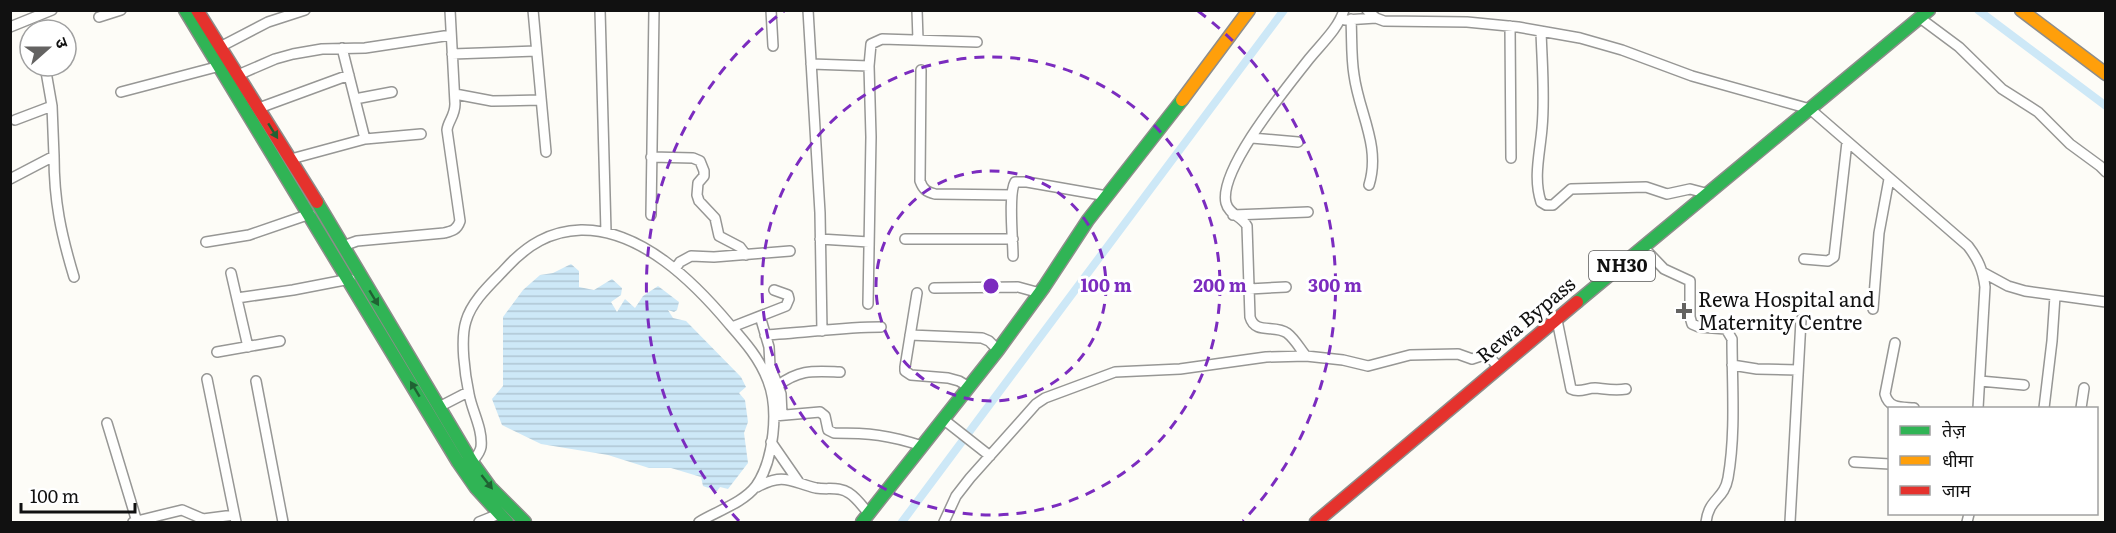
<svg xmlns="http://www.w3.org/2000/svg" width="2116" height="533" font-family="Literata,'Noto Sans Devanagari',serif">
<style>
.water{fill:url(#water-rules)}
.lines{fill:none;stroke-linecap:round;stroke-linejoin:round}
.canal{stroke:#cde8f7;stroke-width:8}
.street-casing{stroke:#979795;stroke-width:12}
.fast-casing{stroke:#8e8d8b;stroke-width:15}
.slow-casing{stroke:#8e8d8b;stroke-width:15}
.jam-casing{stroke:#8e8d8b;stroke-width:15}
.street{stroke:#fffffe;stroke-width:9}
.fast{stroke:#30b455;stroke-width:12}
.slow{stroke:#ff9f0a;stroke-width:12}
.jam{stroke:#e5322d;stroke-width:12}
.oneway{fill:#206233}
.ring{fill:none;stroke:#7b2cbf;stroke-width:3;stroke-dasharray:10 8}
.poi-dot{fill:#646362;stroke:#fff;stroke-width:2}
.labels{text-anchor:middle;stroke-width:6;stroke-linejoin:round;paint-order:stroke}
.shield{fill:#fff;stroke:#585858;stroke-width:1.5}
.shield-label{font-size:18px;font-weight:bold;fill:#111}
.poi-label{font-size:20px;fill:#111;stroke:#fff;text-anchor:start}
.street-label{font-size:20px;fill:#111;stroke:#fff}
.centre{fill:#7b2cbf;stroke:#fff;stroke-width:3}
.ring-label{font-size:18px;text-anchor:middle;font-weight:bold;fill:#7b2cbf;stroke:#fff;stroke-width:6;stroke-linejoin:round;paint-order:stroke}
</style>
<defs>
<pattern id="water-rules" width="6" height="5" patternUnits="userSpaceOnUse" patternTransform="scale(1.5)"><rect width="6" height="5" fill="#cde8f7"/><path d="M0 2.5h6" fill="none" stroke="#afc6d3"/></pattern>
</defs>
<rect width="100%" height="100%" fill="#fdfcf7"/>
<!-- water -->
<path class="water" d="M571 264 579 271V287L594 290 612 279 622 288 621 295 611 302 617 312 625 299 635 308 643 296 658 286 679 302 677 310 674 312 668 310 673 318 686 321 741 377 746 387 739 393 745 400 748 422 744 433 748 463 728 489 720 487 717 491 703 486 701 477 671 468H649L608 455 541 444 502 425 492 399 503 386V317L523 290 540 275 553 273Z"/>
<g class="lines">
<!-- canal -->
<path class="canal" d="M1978 10 2106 106
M902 522 1284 10"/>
<defs>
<path id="street" d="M533 10 546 152
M600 10 606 232
M771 10 773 46
M808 10 820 213 822 331
M917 10 918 40
M1367 10 1376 18 1384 21 1467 22 1518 27 1580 38 1622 50 1692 76 1810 109 1968 246C1978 259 1983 270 1985 287L1978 408
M99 17 121 10
M1920 18 1959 47 2002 89 2038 112 2070 144 2100 166 2106 172
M1351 19C1352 38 1351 57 1354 75 1359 113 1381 146 1369 185
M1345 20 1376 18
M1510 26 1511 158
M10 27 52 10
M1541 31C1542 63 1545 96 1542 128 1540 153 1533 178 1541 202L1546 205H1553L1571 189 1646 187 1667 194 1690 189 1709 194
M220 47 268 22 305 10
M342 48 365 139
M452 54 536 51
M811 64 869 66
M921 70 920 181C923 189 926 192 935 194L1012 195
M238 75 275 59 293 54 322 49 365 48 451 35
M121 92 220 66
M455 94 492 101 541 100
M355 99 392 92
M259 108 349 75
M15 120 52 106 45 66
M1252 138 1298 142
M54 156C54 201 61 234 74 277
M651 157 693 158 700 161 704 171V176L698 183 697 195 699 201 715 218 719 236 740 247 746 255
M291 159 365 139 421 134
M10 179 54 156 52 106
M651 215 654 10
M1233 215 1308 212
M820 239 869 242
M905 239H1013
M206 242 249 235 310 214
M343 246 357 241 444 233C452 231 457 230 460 221L447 130C448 121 455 116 455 104L450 10
M1644 248 1664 269 1690 281V317L1692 324 1699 327 1726 329 1732 339C1732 384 1736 433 1728 478 1724 500 1709 498 1706 522
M1013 256C1013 240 1008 194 1015 182H1027L1107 196
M1804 259 1828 261 1834 257 1847 142
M675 269 680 262 691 256 714 257 790 251
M231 273 248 347
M1984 273 2008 286 2025 291 2106 302
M934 288 1018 287 1040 293
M1249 289 1286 287
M917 293 905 367V371L911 375 948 378 959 381 969 387
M237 298 293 290 350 279
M868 304 871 137 869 66 871 44 882 39 977 42
M1873 309 1879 233 1889 179
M760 316 769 347 770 366 781 394 782 415
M1557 320 1571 389C1579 393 1587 388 1595 388 1606 389 1615 391 1626 389
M732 327 786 306 789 299 788 295 774 290
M765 335C804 333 842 327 881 327
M910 335 982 338 989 341 998 350
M1895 343 1885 394C1889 409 1901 407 1914 408
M217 352 280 341
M1306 356C1300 349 1295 339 1287 333 1275 324 1255 335 1250 317L1247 226C1242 216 1229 215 1226 203 1218 170 1288 86 1309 59 1321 44 1338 29 1344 10
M1732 365 1757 369 1798 370
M207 379 236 522
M256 381 283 522
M1980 381 2024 385
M777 386C800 369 813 371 840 372
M439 407 468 392
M2044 408 2052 341 2055 296
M2081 408 2084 388
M774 416 820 412 825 416 828 430 834 433C869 433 889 435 922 446
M943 419 990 456
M107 423 137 522
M771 442 798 481
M472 462C476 457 480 453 481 447 483 429 472 411 469 394 465 375 460 340 466 321 472 300 492 283 506 268 527 245 550 231 581 230 641 229 694 282 730 325 745 342 760 359 768 381 779 409 774 460 756 486 743 503 717 511 699 522
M1854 462 1890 464
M757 487C784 472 791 482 816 488 828 490 839 486 849 493 857 498 863 507 869 514
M133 522 182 510 203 519 234 515
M479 522 499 514
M944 522 956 496 970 478 1036 404 1045 398 1115 372 1180 369 1266 357 1306 356 1343 360 1368 366 1410 355 1458 354 1472 359 1484 355 1489 357 1499 367
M1790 522 1801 320
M1967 522 1969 514"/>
<path id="fast" d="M185 10 458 462 476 488 507 522
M317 202 472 462 490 487 525 522
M1577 302 1929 10
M862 522 998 350 1044 287 1088 220 1182 100"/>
<path id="slow" d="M2021 10 2106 74
M1182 100 1249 10"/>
<path id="jam" d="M197 10 317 202
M1316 522 1577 302"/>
</defs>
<!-- street casing -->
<use href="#street" class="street-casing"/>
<!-- fast casing -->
<use href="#fast" class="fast-casing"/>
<!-- slow casing -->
<use href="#slow" class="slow-casing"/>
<!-- jam casing -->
<use href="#jam" class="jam-casing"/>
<!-- street -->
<use href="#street" class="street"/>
<!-- fast -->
<use href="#fast" class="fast"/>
<!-- slow -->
<use href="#slow" class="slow"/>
<!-- jam -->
<use href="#jam" class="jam"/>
</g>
<!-- one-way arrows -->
<defs><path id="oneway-solid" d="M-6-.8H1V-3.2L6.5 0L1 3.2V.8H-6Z" transform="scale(1.5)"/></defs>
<g class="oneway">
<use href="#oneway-solid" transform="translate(273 131) rotate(58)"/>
<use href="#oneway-solid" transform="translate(374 298) rotate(59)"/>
<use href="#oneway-solid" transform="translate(415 389) rotate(-121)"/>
<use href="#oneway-solid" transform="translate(487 482) rotate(52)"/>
</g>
<!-- distance rings -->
<g class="ring">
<circle cx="991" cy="286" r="115"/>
<circle cx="991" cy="286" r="229"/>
<path d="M739 521A344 344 0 0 1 784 11M1198 11A344 344 0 0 1 1243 521"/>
</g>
<!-- markers -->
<path class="poi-dot" d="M1681 302h6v6h6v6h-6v6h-6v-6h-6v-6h6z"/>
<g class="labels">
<!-- shield labels -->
<rect class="shield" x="1589" y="251" width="66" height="30" rx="4.5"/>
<g class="shield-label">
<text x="1622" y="272">NH30</text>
</g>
<!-- poi labels -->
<g class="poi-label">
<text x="1698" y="307">Rewa Hospital and<tspan x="1698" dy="23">Maternity Centre</tspan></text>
</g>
<!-- street labels -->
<g class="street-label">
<text transform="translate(1526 320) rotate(-40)" y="7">Rewa Bypass</text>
</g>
</g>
<circle cx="991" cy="286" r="9" class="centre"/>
<g class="ring-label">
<text x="1106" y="292">100 m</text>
<text x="1220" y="292">200 m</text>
<text x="1335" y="292">300 m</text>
</g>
<!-- border -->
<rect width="2116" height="533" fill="none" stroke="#111111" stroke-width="24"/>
<!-- legend -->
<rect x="1888" y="407" width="210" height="108" fill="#ffffff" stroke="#a0a0a0" stroke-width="1.5"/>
<rect x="1900" y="426" width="30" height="9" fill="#30b455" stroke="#a0a0a0" stroke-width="1.5"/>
<text x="1942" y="437" font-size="18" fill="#111111">तेज़</text>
<rect x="1900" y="456" width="30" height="9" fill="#ff9f0a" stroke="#a0a0a0" stroke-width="1.5"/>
<text x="1942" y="467" font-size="18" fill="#111111">धीमा</text>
<rect x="1900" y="486" width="30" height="9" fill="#e5322d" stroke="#a0a0a0" stroke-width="1.5"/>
<text x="1942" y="497" font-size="18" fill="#111111">जाम</text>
<!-- north arrow -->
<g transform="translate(48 48) rotate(69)"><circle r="28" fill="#ffffff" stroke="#a0a0a0" stroke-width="1.5"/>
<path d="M0-4.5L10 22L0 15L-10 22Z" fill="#646362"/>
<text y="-9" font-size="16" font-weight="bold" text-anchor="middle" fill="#111111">उ</text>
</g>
<!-- scale -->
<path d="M21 503v9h114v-9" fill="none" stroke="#111111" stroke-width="3"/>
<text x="30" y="503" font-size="18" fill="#111111" stroke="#ffffff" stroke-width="4.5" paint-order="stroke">100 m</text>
</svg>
